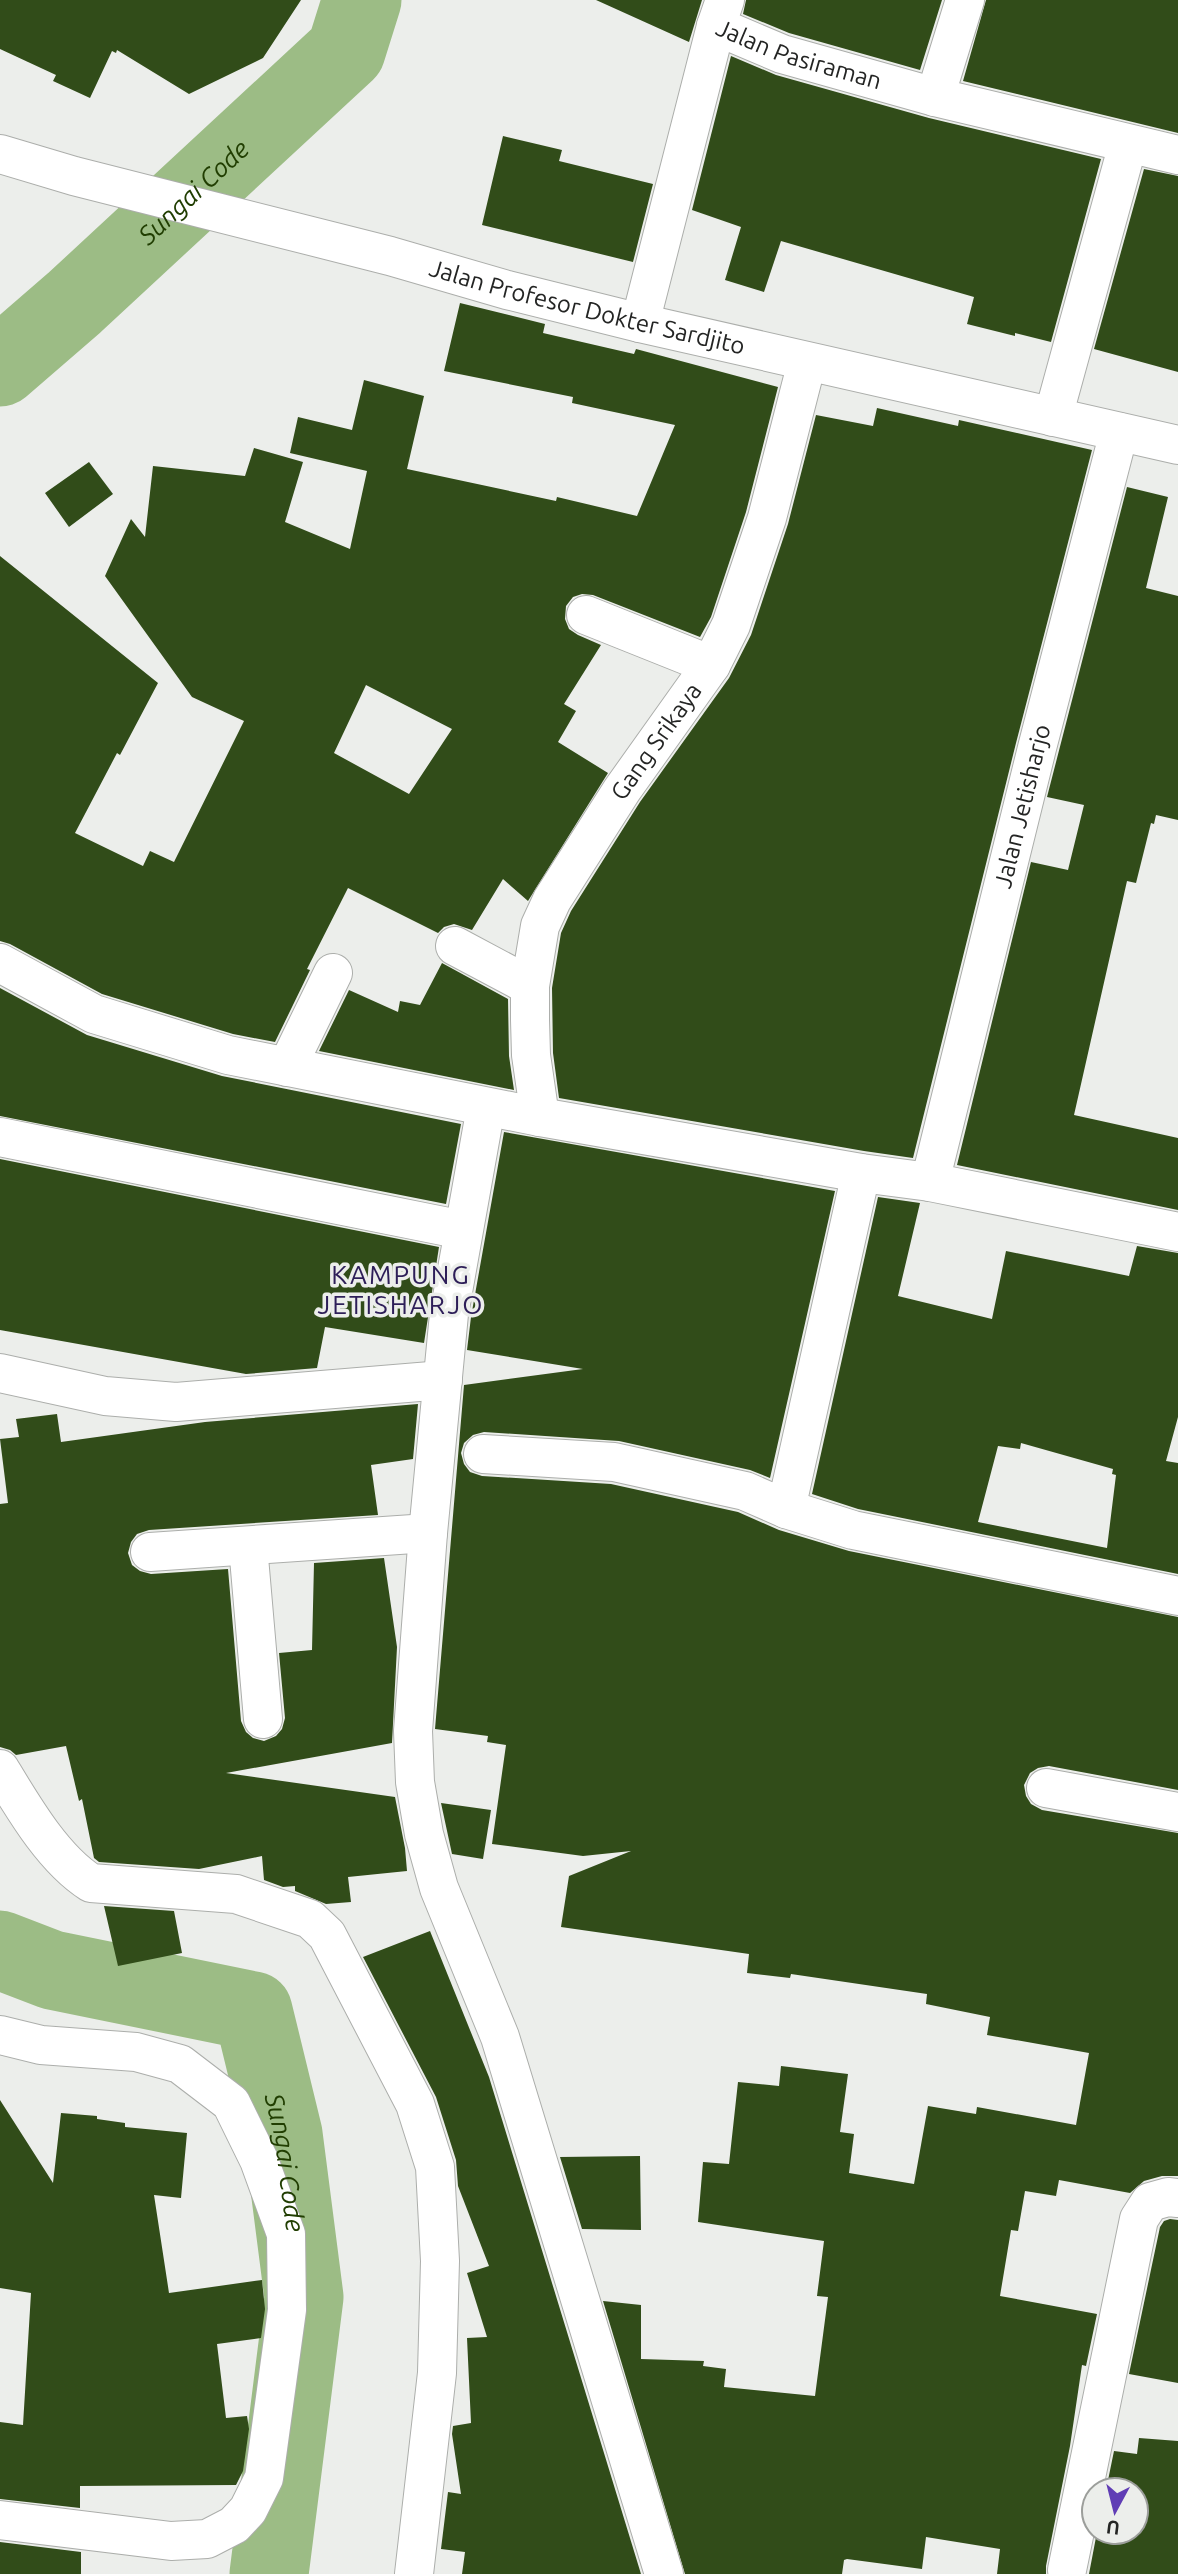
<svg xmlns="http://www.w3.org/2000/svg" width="1178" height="2574" font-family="Ubuntu,sans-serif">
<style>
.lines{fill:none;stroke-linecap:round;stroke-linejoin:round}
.river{stroke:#9cbc85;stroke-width:79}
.building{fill:#314c19;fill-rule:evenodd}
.minor-casing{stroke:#acaeab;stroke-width:40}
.minor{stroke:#fff;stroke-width:38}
.labels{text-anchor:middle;stroke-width:7;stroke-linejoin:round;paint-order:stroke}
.street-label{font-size:24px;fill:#242524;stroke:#eceeeb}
.water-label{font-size:26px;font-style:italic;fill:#213e02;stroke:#eceeeb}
.neighbourhood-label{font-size:26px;letter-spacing:2px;fill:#2d1e58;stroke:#eceeeb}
</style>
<rect width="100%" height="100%" fill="#eceeeb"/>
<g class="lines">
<!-- river -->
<g class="river">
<path id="s1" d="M0 367 74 303 346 51 362 0"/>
<path id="s2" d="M0 1950 52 1970 253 2011 283 2134 304 2297 269 2574"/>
</g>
</g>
<!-- building -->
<path class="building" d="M0 0H301L263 58 189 94 117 50 116 53 112 51 90 98 53 81 56 75 0 49Z
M596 0H702L689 42Z
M746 0H942L920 70 789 33 743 14Z
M986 0H1178V133L963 81Z
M731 56 776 75 929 118 1101 159 1051 342 1015 333V336L967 324 974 297 781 241 764 292 725 280 741 227 692 210Z
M503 136 562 150 559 161 653 184 633 262 482 225Z
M1144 169 1178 176V372L1094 349Z
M460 303 545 324 543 333 634 354 636 349 778 387 746 512 711 617 700 637 593 595 582 594 573 597 566 606 565 619 569 629 578 635 601 645 564 704 576 711 558 742 608 773 528 901 503 879 472 930 454 924 444 927 438 933 348 888 307 969 310 970 275 1042 233 1034 102 994 10 944 0 941V556L158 683 120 755 117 753 75 833 143 866 150 851 174 862 244 721 192 697 105 576 131 519 145 537 153 466 245 476 254 448 303 462 285 522 350 549 367 471 290 453 298 417 352 430 364 380 424 396 407 469 556 501 557 497 637 516 675 425 572 403 573 397 444 371ZM366 685 452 729 409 794 334 753Z
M877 408 958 426 959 420 1092 450 1016 743 913 1158 864 1151 559 1098 553 1053 552 988 561 933 571 911 640 802 729 678 751 635 788 524 816 415 873 426Z
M89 462 113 494 69 527 45 493Z
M1127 487 1168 497 1146 588 1178 596V820L1156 815 1154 824 1151 823 1136 883 1127 881 1074 1115 1178 1138V1210L957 1165 1031 862 1068 870 1084 805 1047 797Z
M442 963 508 999 509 1056 514 1090 319 1051 349 990 398 1012 400 1001 420 1005Z
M0 988 87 1035 222 1076 461 1124 446 1204 0 1116Z
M504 1132 835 1191 770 1478 750 1470 619 1441 484 1432 473 1435 464 1443 461 1453 464 1464 470 1472 482 1476 611 1484 738 1512 779 1530 849 1551 1178 1617V1790L1049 1766 1038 1768 1030 1773 1024 1785 1026 1796 1031 1804 1042 1810 1178 1833V2176H1162L1144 2181 1130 2193 1059 2180 1056 2196 1025 2191 1018 2231 1011 2230 1000 2296 1097 2314 1086 2366 1082 2365 1070 2446 1046 2566V2574H997L1000 2549 926 2537 922 2569 847 2559 844 2560 842 2574H685L603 2301 641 2305V2359L704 2361 703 2366 726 2369 724 2387 815 2396 828 2297 817 2296 824 2241 698 2222 703 2162 729 2164 738 2082 779 2086 781 2066 848 2074 840 2132 854 2134 849 2173 914 2184 928 2106 976 2114 977 2107 1076 2125 1089 2053 987 2035 990 2017 926 2004 927 1994 791 1974 790 1978 747 1973 749 1954 561 1927 569 1876 631 1851 583 1856 492 1844 506 1745 487 1742 488 1736 435 1729 464 1385 583 1369 467 1350 471 1317Z
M0 1159 439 1247 424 1343 325 1327 317 1368 246 1374 0 1330Z
M878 1197 920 1203 898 1296 992 1319 1006 1251 1129 1276 1137 1246 1178 1253V1417L1166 1461 1178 1463V1574L858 1509 812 1494ZM1021 1443 1113 1469 1112 1474 1116 1475 1107 1548 978 1522 998 1446 1020 1449Z
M418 1404 413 1459 371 1465 378 1515 149 1530 137 1534 131 1542 128 1553 132 1565 140 1571 151 1574 228 1569 241 1721 246 1732 253 1738 264 1741 276 1736 282 1729 285 1718 279 1653 312 1650 314 1563 384 1558 397 1647 392 1743 226 1773 395 1797 405 1848 407 1871 348 1877 351 1902 326 1904 295 1891V1886L283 1887 264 1880 262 1856 199 1869 99 1862 94 1858 82 1799 79 1801 66 1746 16 1755 10 1750 0 1747V1504L8 1503 0 1439 19 1437 16 1419 57 1414 61 1442 205 1422Z
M441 1803 491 1810 483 1859 452 1854Z
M104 1906 174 1911 182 1953 118 1966Z
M430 1931 489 2077 641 2574H462L465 2552 441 2549 448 2492 461 2494 452 2434 453 2426 471 2423 467 2338 487 2337 467 2273 489 2266 458 2186 456 2160 436 2097 363 1957Z
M0 2100 53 2183 61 2113 97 2116V2119L125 2123V2127L187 2133 181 2198 154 2195 169 2293 262 2280 265 2309 261 2338 217 2344 226 2418 247 2416 249 2429 243 2471 236 2485 80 2486V2508L0 2499V2422L23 2425 31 2293 0 2288Z
M640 2156 641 2230 582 2229 560 2157Z
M1170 2219 1178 2220V2383L1129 2374 1160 2227 1164 2221Z
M1139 2438 1178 2441V2574H1089L1097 2532H1136V2490H1106L1114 2451 1137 2454Z
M0 2542 81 2552V2574H0Z"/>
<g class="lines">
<defs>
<g id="minor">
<path id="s3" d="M716 26 782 54 935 97 1178 155"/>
<path d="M935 97 965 0"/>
<path id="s4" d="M0 154 74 176 390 256 507 290 640 323 1178 445"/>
<path d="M640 323 716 26 725 0"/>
<path d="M1053 417 1128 144"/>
<path d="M586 615 711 665"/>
<path d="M455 946 530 986"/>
<path d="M0 963 94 1014 228 1055 540 1117 861 1173 930 1182 1178 1232"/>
<path d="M287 1067 333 973"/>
<path d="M486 1107 449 1314 428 1533 413 1731 415 1782 424 1834 439 1888 500 2037 664 2574"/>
<path id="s5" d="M540 1117 531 1055 530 1020V986L540 926 552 900 622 790 711 665 731 625 767 518 807 362"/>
<path d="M0 1137 463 1230"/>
<path id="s6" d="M930 1182 1037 748 1119 432"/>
<path d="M0 1373 105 1396 176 1402 443 1380"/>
<path d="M483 1454 614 1462 745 1491 786 1509 861 1173"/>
<path d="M786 1509 853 1530 1178 1596"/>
<path d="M248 1546 263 1719"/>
<path d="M150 1552 428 1533"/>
<path d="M0 1769C23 1807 53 1859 91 1883L236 1894 310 1919 327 1935 415 2104 435 2167 440 2261 437 2373 414 2574"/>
<path d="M1046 1788 1178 1812"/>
<path d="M0 2035 41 2045 136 2052 180 2064 231 2103 259 2160 286 2234 287 2310 264 2478 248 2510 234 2525 207 2539 171 2541 0 2520"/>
<path d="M1067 2570 1139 2219 1150 2202 1168 2197 1178 2198"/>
</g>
</defs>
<!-- minor casing -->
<use href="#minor" class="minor-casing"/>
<!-- minor -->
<use href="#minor" class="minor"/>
</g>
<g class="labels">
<!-- street labels -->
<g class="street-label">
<text dy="8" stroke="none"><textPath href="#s3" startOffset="88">Jalan Pasiraman</textPath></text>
<text dy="8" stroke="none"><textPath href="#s4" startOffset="607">Jalan Profesor Dokter Sardjito</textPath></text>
<text dy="8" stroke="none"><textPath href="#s5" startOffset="411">Gang Srikaya</textPath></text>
<text dy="8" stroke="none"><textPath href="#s6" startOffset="387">Jalan Jetisharjo</textPath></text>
</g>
<!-- water labels -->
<g class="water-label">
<text dy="9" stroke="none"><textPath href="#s1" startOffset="261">Sungai Code</textPath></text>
<text dy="9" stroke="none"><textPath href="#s2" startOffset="416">Sungai Code</textPath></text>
</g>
<!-- neighbourhood labels -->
<g class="neighbourhood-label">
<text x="401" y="1284">KAMPUNG<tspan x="401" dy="30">JETISHARJO</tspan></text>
</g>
</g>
<!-- north arrow -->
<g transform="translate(1115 2511) rotate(187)"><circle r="33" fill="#eceeeb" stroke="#9c9e9b" stroke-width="2"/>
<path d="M0-5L12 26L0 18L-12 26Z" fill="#603db5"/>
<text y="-10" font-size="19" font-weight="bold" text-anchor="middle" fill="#242524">U</text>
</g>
</svg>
